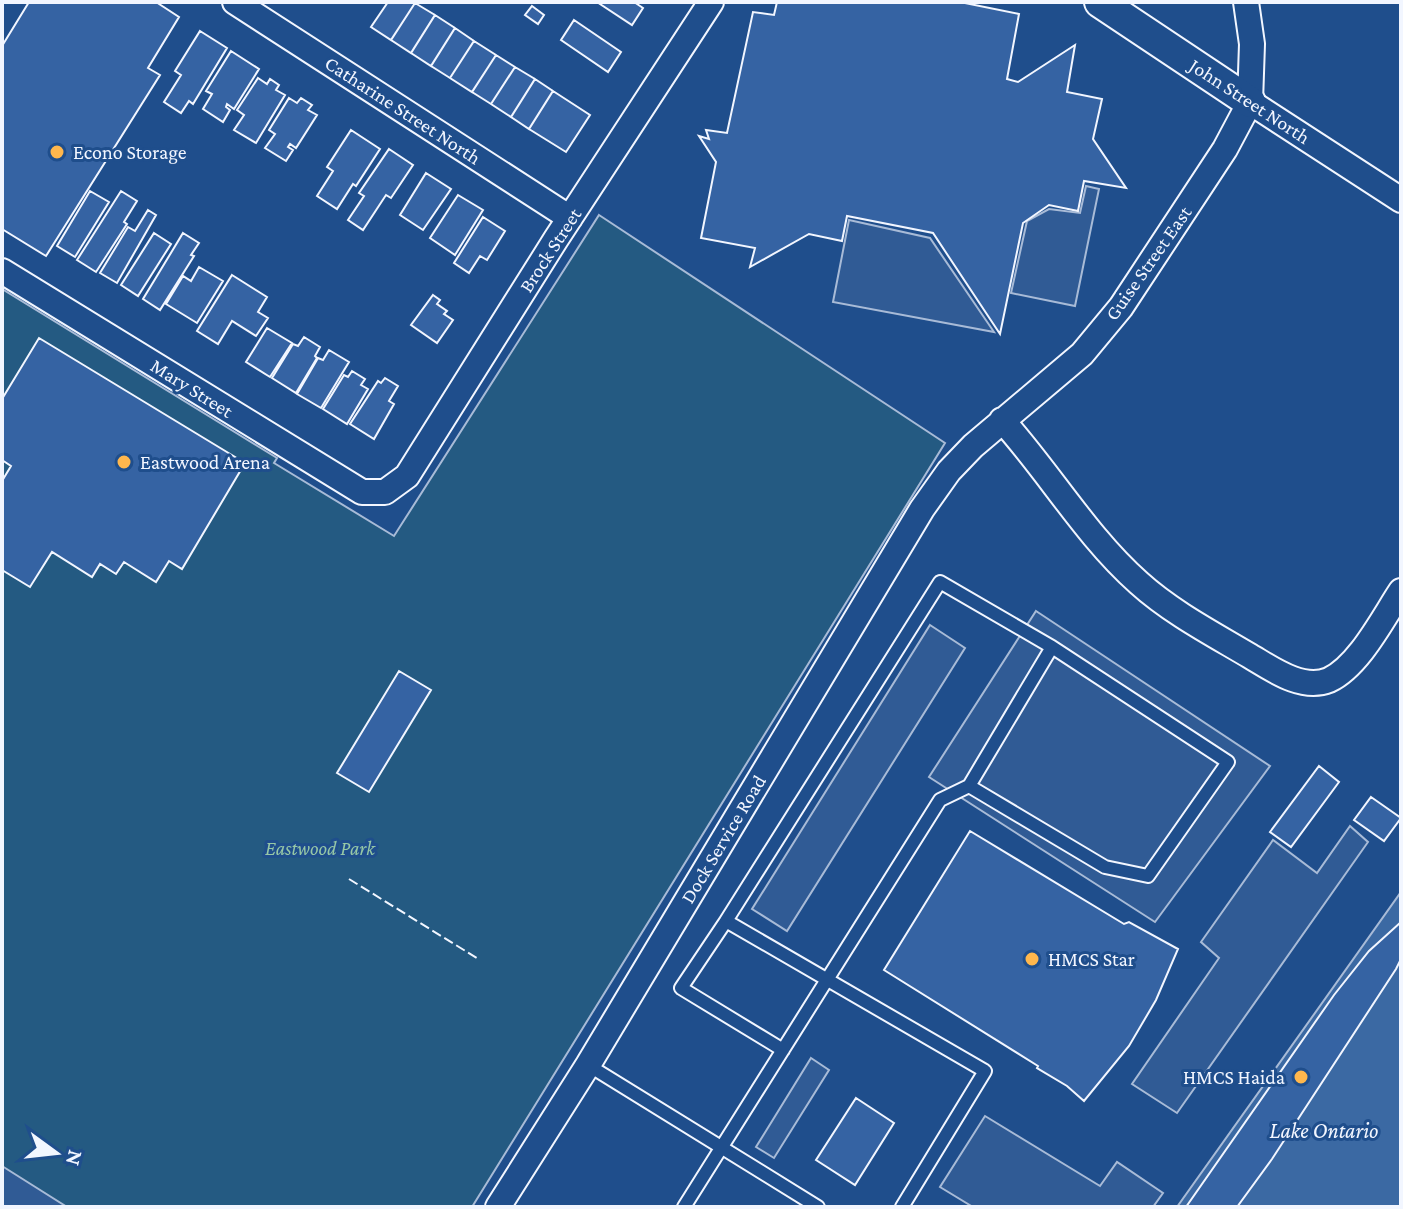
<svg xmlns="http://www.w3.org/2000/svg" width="1403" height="1209" font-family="'Crimson Pro',serif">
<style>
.green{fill:#245a82;stroke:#a8bbd7;stroke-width:2}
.parking{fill:#305b95;stroke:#a8bbd7;stroke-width:2}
.water{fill:#3b69a3;stroke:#a8bbd7;stroke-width:2}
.building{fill:#3563a3;stroke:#f2f6ff;stroke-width:2}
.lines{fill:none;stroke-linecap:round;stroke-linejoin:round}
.service-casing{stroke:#f2f6ff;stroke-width:16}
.minor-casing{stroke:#f2f6ff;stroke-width:28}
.tertiary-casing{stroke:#f2f6ff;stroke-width:34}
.service{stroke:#1f4e8c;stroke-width:12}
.minor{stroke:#1f4e8c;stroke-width:24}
.tertiary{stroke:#1f4e8c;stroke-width:30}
.fence{stroke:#f2f6ff;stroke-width:2;stroke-dasharray:10 4;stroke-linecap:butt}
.poi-dot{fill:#ffb74d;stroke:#1f4e8c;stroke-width:3}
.labels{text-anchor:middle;stroke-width:6;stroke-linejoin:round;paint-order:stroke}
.street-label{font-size:20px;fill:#f2f6ff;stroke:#1f4e8c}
.poi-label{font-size:20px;fill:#f2f6ff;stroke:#1f4e8c;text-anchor:start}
.park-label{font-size:20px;font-style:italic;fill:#97c8a6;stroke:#1f4e8c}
.water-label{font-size:22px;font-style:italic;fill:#f2f6ff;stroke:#1f4e8c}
</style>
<rect width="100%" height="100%" fill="#1f4e8c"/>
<!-- green -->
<path class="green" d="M599 215 945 443 472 1207H2V289L277 458 274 463 394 536Z"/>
<!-- parking -->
<path class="parking" d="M1086 186 1099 189 1075 306 1011 293 1027 221 1049 209 1080 213Z
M849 220 930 238 994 332 833 302Z
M1036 611 1270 766 1155 922 929 777Z
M930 625 965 648 787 931 752 909Z
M1350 826 1368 842 1177 1113 1132 1084 1219 958 1201 942 1273 840 1317 873Z
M811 1058 829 1070 774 1158 756 1147Z
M985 1116 1100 1186 1117 1162 1163 1193 1153 1207H973L940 1187Z
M2 1166 67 1207H2Z"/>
<!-- water -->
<path class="water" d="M1401 892V1207H1177Z"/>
<!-- building -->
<path class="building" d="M29 2H156L179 17 148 68 160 75 46 256 2 229V46Z
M388 2 415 3 391 40 371 27Z
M597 2H634L643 8 632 25Z
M777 2H960L1019 14 1007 79 1018 82 1075 45 1067 92 1102 99 1093 139 1126 188 1084 181 1078 211 1049 205 1023 223 1000 334 933 233 847 216 842 241 809 234 750 267 755 248 701 238 716 162 699 136 709 139 706 130 727 133 753 12 774 15Z
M415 3 435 15 411 53 391 40Z
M532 6 544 15 538 24 525 15Z
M435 15 455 28 431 66 411 53Z
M574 20 621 52 608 72 561 40Z
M455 28 474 41 450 78 431 66Z
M200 31 227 48 193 104 189 101 181 113 164 102 181 75 175 71Z
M474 41 496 55 472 92 450 78Z
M231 51 259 69 234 109 227 104 226 107 230 110 223 122 203 109 212 94 206 91Z
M496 55 515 67 491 104 472 92Z
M515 67 535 79 511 117 491 104Z
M258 78 267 84 270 79 279 85 276 90 285 95 256 143 234 130 244 115 237 110Z
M535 79 553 91 529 129 511 117Z
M553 91 590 115 566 152 529 129Z
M289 98 297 103 301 98 312 105 308 110 317 115 296 148 290 144 288 147 293 150 286 161 265 148 275 134 269 130Z
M351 130 380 149 356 186 353 184 337 209 317 196 333 171 327 167Z
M389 149 413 165 391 198 386 195 363 230 348 220 364 196 359 193Z
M426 173 451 189 423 230 400 215Z
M90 191 109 202 75 257 57 246Z
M121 191 137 201 124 222 127 224 96 272 77 260Z
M458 195 483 210 455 255 430 238Z
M148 210 156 215 117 283 100 273 128 227 135 231Z
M483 217 505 231 487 260 480 256 469 273 454 263Z
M154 233 171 244 138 296 121 285Z
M183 233 199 243 191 255 194 256 160 310 143 299Z
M199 267 223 281 197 323 166 304 183 276 191 281Z
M232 275 267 297 258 312 268 318 256 336 232 321 218 344 197 331Z
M433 295 440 300 437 304 447 311 444 314 453 320 437 343 411 325Z
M267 328 292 343 270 377 246 362Z
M304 337 320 347 315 356 317 358 296 393 272 378 293 344 298 346Z
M39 338 245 463 182 569 169 561 156 582 124 562 116 574 100 564 92 577 52 552 30 587 2 570V481L11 466 2 460V399Z
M329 350 349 362 321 408 297 394 318 358 323 360Z
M352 371 365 379 361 385 368 389 347 424 323 409 344 375 348 377Z
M385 378 398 386 389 401 394 404 374 439 350 424 378 381 381 383Z
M399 671 431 690 369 792 337 773Z
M1319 766 1339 782 1291 847 1270 832Z
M1371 797 1401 818 1384 841 1354 820Z
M970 831 1124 924 1129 922 1178 949 1156 1000 1129 1046 1084 1101 1067 1086 1037 1068 1038 1066 884 970Z
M1401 922V959L1396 969 1272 1159 1237 1207H1186L1334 995 1369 951Z
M856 1098 894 1123 855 1185 816 1160Z"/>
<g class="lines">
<defs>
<path id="service" d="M726 921 681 988 783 1050
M588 1065 818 1207
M684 1207 940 800 969 786 1052 647 1228 762 1148 876 1105 867 969 786
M902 1207 985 1071 726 921 940 582 1052 647"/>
<path id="minor" d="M235 2 570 218
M1250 102 1401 200
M2 271 362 492H385L407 476 556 239 711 2
M1002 420C1049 472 1086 536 1139 583 1171 612 1213 634 1250 656 1272 669 1302 691 1329 680 1359 666 1383 618 1401 591
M498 1207 588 1065 922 509 949 471 973 446 1082 354 1121 307 1225 149 1250 102 1252 44 1246 2"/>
<path id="tertiary" d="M1100 2 1250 102"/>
</defs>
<!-- service casing -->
<use href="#service" class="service-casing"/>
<!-- minor casing -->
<use href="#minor" class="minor-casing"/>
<!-- tertiary casing -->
<use href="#tertiary" class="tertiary-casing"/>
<!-- service -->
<use href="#service" class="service"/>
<!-- minor -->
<use href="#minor" class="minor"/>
<!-- tertiary -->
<use href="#tertiary" class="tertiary"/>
<!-- fence -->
<path class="fence" d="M349 879 480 960"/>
</g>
<!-- markers -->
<g class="poi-dot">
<circle cx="57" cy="152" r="8"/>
<circle cx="124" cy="462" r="8"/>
<circle cx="1032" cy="959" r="8"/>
<circle cx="1301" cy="1077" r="8"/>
</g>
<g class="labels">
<!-- street labels -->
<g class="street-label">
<text transform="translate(1250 101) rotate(33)" y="7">John Street North</text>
<text transform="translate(403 110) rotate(33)" y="7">Catharine Street North</text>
<text transform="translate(550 250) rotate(-57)" y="7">Brock Street</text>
<text transform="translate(1148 263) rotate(-55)" y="7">Guise Street East</text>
<text transform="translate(192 388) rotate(32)" y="7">Mary Street</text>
<text transform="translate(723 839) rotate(-59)" y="7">Dock Service Road</text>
</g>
<!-- poi labels -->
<g class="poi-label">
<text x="73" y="159">Econo Storage</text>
<text x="140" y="469">Eastwood Arena</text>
<text x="1048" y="966">HMCS Star</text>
<text x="1285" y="1084" text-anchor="end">HMCS Haida</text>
</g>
<!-- park labels -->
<g class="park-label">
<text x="320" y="855">Eastwood Park</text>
</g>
<!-- water labels -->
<g class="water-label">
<text x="1324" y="1138">Lake Ontario</text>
</g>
</g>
<!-- border -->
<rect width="1403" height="1209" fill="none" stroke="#f2f6ff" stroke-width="8"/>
<!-- north arrow -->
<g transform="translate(56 1153) rotate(105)" stroke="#1f4e8c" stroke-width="6" paint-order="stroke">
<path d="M0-6L14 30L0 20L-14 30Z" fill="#f2f6ff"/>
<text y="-12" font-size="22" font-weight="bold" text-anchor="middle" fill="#f2f6ff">N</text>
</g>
</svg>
